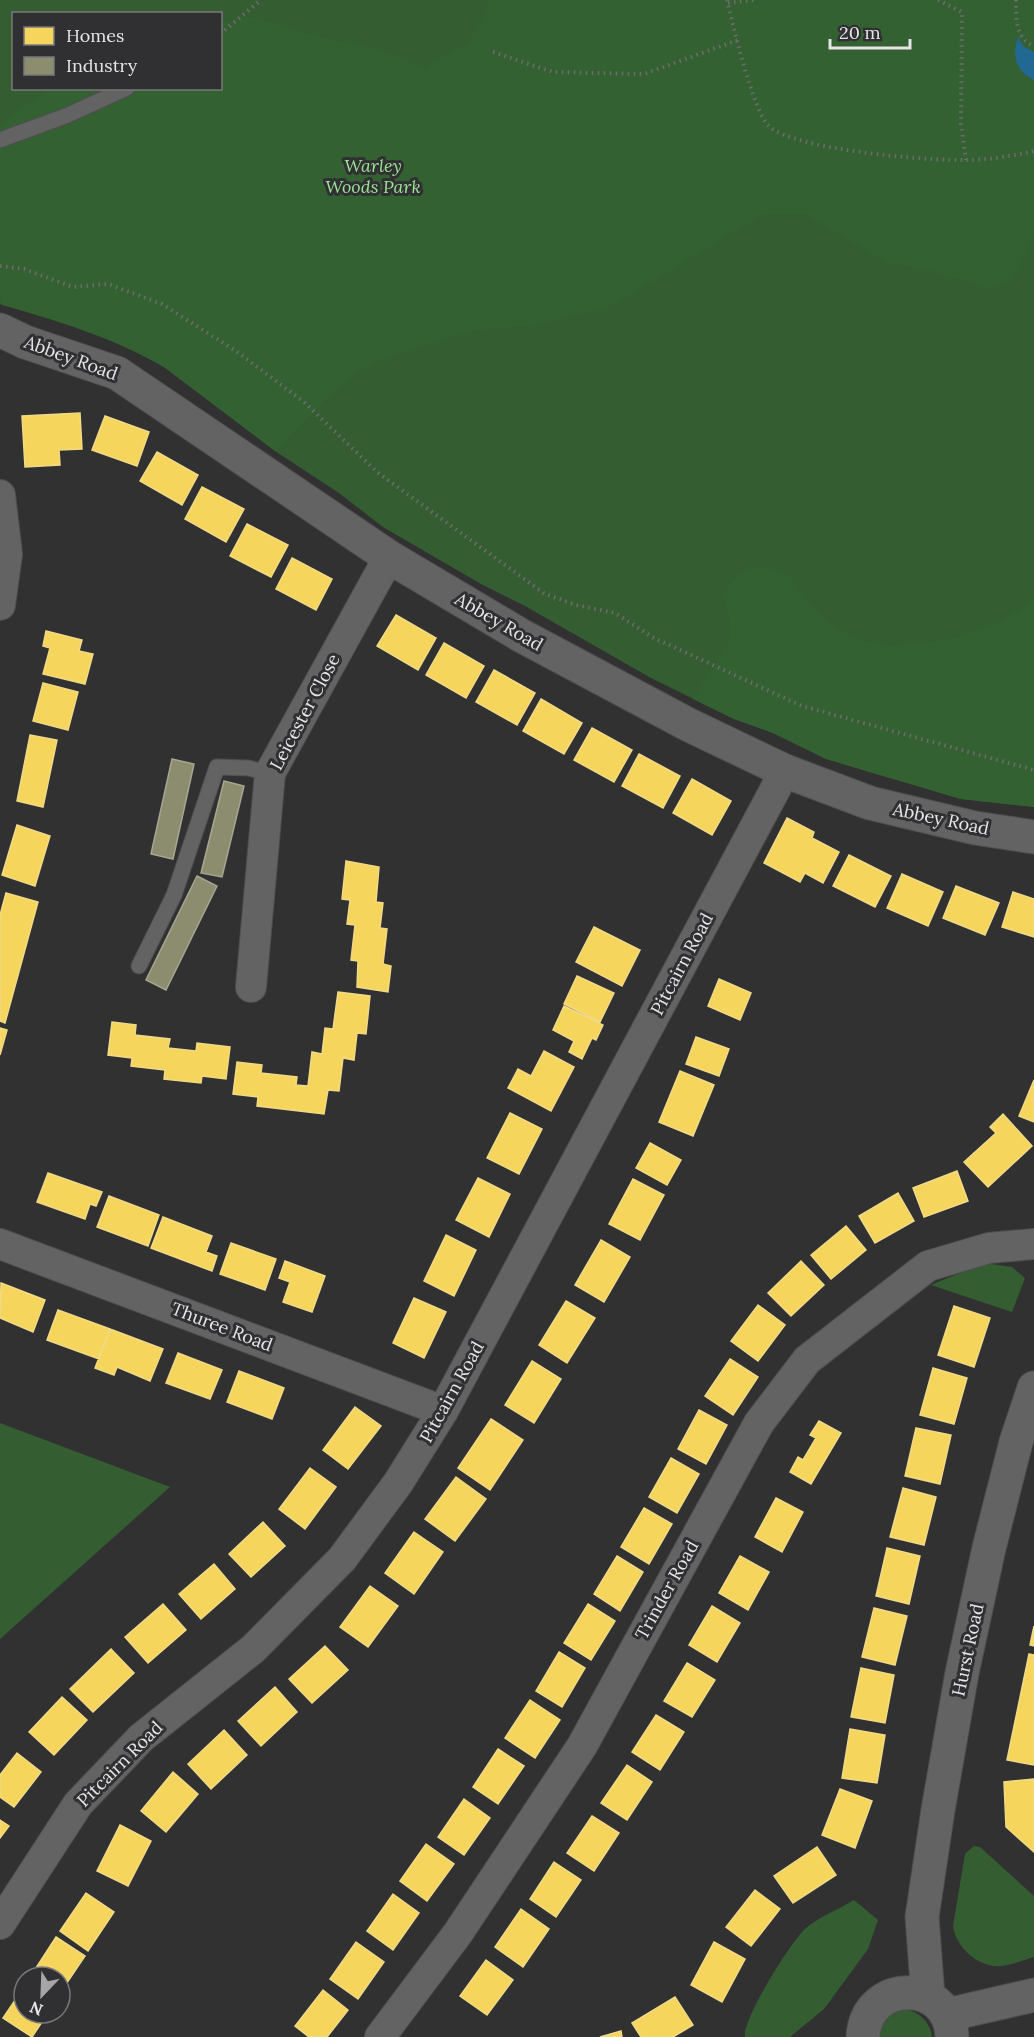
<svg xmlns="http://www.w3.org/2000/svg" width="1034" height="2037" font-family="Lora,serif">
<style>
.green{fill:#345e31;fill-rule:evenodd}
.forest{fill:#346132}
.water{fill:#216892}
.homes{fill:#f6d55c;stroke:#f1da86;stroke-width:1.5}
.industry{fill:#8c8c6e;stroke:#a7a692;stroke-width:1.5}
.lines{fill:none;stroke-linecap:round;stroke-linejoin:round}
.service-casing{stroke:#4e4e50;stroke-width:17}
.minor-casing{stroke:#4e4e50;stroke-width:32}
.tertiary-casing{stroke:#4e4e50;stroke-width:35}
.path{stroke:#6c6c6e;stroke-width:4;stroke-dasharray:1.5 4.5;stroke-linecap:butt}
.service{stroke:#636364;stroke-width:15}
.minor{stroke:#636364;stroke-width:30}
.tertiary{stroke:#636364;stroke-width:33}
.labels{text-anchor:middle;stroke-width:6;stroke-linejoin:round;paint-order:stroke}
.park-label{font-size:18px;font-style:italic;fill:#99e393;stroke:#303033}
.street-label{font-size:18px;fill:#e5e4e7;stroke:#303033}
</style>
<rect width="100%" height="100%" fill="#313132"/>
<!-- green -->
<path class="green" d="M0 0H1034V807L961 799 826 759 773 733 734 719 651 678 525 606 481 584 383 527 339 493 275 451 164 367C113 337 56 321 0 304ZM14 14H220V88H14Z
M984 1263 1012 1267 1025 1278 1012 1312 931 1285Z
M0 1423 170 1487 0 1639Z
M974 1846 980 1847 1034 1896V1957C1024 1960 1012 1965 1001 1966 979 1968 956 1948 953 1926L965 1854Z
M854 1900 878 1920 868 1949 824 2009 790 2037H745C741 2021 792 1940 806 1928 819 1917 839 1909 854 1900Z
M905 2009C920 2013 930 2021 932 2037H874C878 2021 889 2011 905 2009Z"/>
<!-- forest -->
<path class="forest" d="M488 0H1034V238L1012 281 988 288 929 270 889 263 804 214 762 215 611 306 533 325 478 330 432 342 389 356 358 372 331 394 275 451 164 367C114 338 58 320 2 305L0 292V127L11 115 48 89 220 88 221 23 252 17 322 38 377 49 424 68 469 42 484 15Z
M765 566 791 578 805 600 828 623 853 638 885 645 919 644 954 638 999 622 1034 600V807L961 799 826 759 773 733 734 719 693 699 730 640 729 620 723 593 738 575Z"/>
<!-- water -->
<path class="water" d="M1018 37 1023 46 1034 52V80C1015 71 1012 56 1018 37Z"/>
<!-- homes -->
<path class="homes" d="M80 413 82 449 59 450 60 465 25 467 22 416Z
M105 416 149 432 137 466 92 450Z
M157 452 198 475 182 505 140 481Z
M202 487 244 509 226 542 185 519Z
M247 524 288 545 271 577 230 556Z
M292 558 332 579 316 610 276 589Z
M396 615 436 638 418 670 377 646Z
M46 631 82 640 79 651 93 654 85 684 43 674 50 648 43 646Z
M444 643 484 666 466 698 426 675Z
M494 670 535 693 517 725 476 702Z
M43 683 78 692 68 730 33 721Z
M541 699 582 723 564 754 523 731Z
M592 728 632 750 614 782 574 760Z
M30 735 57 740 43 807 17 801Z
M639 754 680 776 663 808 622 786Z
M692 779 731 801 712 835 673 813Z
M787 818 814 832 812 838 839 852 823 883 805 873 800 882 764 863Z
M17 825 50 836 35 886 2 875Z
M849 855 891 876 875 907 833 886Z
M346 861 379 867 376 902 383 903 380 928 387 929 383 964 391 966 388 992 357 987 358 961 351 960 355 925 347 924 350 900 342 899Z
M902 874 943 892 928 926 887 908Z
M956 886 999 903 985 935 943 918Z
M1013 892 1034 899V937L1002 927Z
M6 893 38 902 5 1023 0 1021V915Z
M594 927 640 950 622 986 576 962Z
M577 976 614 993 600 1022 564 1004Z
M719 979 751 993 740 1020 708 1006Z
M338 992 370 996 366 1034 357 1033 354 1060 343 1058 339 1091 328 1090 324 1114 257 1106 258 1097 233 1094 237 1062 262 1065 261 1073 297 1077 296 1085 308 1086 312 1052 322 1054 325 1028 333 1029Z
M564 1006 603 1025 596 1040 592 1038 582 1059 569 1052 574 1041 553 1030Z
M112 1022 136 1025 135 1035 170 1039 168 1048 196 1051 197 1043 230 1047 226 1079 202 1076 201 1083 164 1079 165 1070 131 1066 132 1058 108 1055Z
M0 1028 7 1030 0 1055Z
M696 1037 729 1049 719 1076 686 1064Z
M544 1051 574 1067 551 1111 508 1088 518 1069 531 1076Z
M680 1071 714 1085 693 1136 659 1122Z
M1034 1080V1122L1019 1116Z
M510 1113 542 1129 519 1174 487 1158Z
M1003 1114 1032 1146 988 1187 964 1162 996 1133 990 1127Z
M650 1143 681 1160 667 1185 636 1168Z
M957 1171 968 1201 924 1217 913 1188Z
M48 1173 102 1192 96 1206 90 1204 85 1219 37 1202Z
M478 1178 510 1194 489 1237 456 1220Z
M633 1179 664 1195 640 1240 609 1224Z
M898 1193 914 1221 875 1243 859 1216Z
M109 1196 159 1215 148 1246 97 1227Z
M163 1217 212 1236 206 1252 217 1256 212 1271 151 1248Z
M846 1226 866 1250 831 1279 811 1255Z
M446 1235 476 1250 454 1296 424 1281Z
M601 1240 630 1257 604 1302 575 1285Z
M231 1243 276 1259 265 1290 220 1274Z
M285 1261 325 1276 312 1312 283 1302 290 1282 279 1278Z
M801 1261 824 1285 791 1316 768 1293Z
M1 1283 45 1300 33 1332 0 1318Z
M414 1298 446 1312 424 1358 393 1343Z
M566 1301 595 1318 567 1363 539 1345Z
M758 1305 785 1325 758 1361 731 1341Z
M954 1306 990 1318 974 1367 938 1355Z
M58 1310 110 1329 99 1359 47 1340Z
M110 1329 163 1349 150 1381 117 1367 114 1375 95 1368Z
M178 1353 222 1370 210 1399 166 1383Z
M730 1359 758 1377 733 1415 705 1396Z
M532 1361 561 1379 534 1423 505 1405Z
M933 1368 967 1378 954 1424 920 1415Z
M239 1371 284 1388 272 1419 227 1402Z
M355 1407 381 1426 348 1469 323 1450Z
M699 1410 727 1425 706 1464 678 1449Z
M491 1419 523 1440 490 1490 458 1468Z
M819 1421 841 1433 811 1484 790 1472 798 1457 803 1460 816 1438 810 1435Z
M916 1428 951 1435 940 1484 905 1476Z
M671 1458 699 1474 677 1513 649 1497Z
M310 1468 336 1487 305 1529 279 1509Z
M456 1477 486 1499 455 1541 425 1519Z
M903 1488 936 1497 924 1545 890 1537Z
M776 1498 803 1512 782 1552 755 1537Z
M644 1508 672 1524 649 1564 621 1547Z
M263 1522 285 1546 251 1577 229 1554Z
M414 1532 443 1552 414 1594 385 1573Z
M887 1548 920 1556 909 1604 876 1596Z
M617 1556 643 1572 620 1611 594 1594Z
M740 1556 769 1572 748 1610 719 1593Z
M214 1564 235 1589 201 1619 179 1594Z
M370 1586 398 1606 368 1647 340 1627Z
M163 1604 186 1630 148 1663 125 1637Z
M588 1604 615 1621 591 1660 564 1643Z
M712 1606 740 1623 717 1662 689 1645Z
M874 1608 907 1616 895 1665 862 1657Z
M1034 1626V1646L1030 1645Z
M325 1646 348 1670 312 1703 289 1679Z
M111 1649 134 1673 93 1712 70 1689Z
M559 1652 585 1668 562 1707 536 1691Z
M1029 1654 1034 1655V1765L1007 1760Z
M687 1663 715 1680 692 1717 664 1701Z
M861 1668 894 1675 885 1723 851 1717Z
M275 1687 297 1712 261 1746 238 1721Z
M62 1697 87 1720 54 1755 29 1732Z
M530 1700 560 1720 535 1758 505 1738Z
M656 1715 684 1732 660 1770 632 1752Z
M850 1729 885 1735 877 1783 842 1778Z
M224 1730 247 1755 211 1789 188 1764Z
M498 1749 524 1766 498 1804 473 1787Z
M17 1753 41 1772 14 1807 0 1797V1775Z
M627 1765 652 1782 627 1820 601 1803Z
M173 1772 198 1794 166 1832 141 1811Z
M1034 1779V1852L1006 1827 1004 1782Z
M840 1789 872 1801 855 1848 822 1835Z
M464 1799 490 1818 464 1855 438 1837Z
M592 1816 619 1833 594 1871 567 1853Z
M0 1820 9 1826 0 1838Z
M120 1825 151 1841 128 1886 97 1871Z
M426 1844 454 1864 427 1901 400 1881Z
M817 1847 836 1875 793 1903 774 1876Z
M554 1862 581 1880 556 1917 530 1899Z
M755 1890 780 1909 751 1946 726 1927Z
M86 1893 114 1912 88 1951 60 1931Z
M393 1894 419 1913 393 1950 367 1931Z
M521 1909 549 1929 523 1967 495 1947Z
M56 1937 85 1956 60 1993V1977H36L32 1974Z
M356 1942 384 1962 358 1999 330 1979Z
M714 1942 745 1959 722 2002 691 1985Z
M486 1960 513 1980 487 2015 460 1996Z
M24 1987V2013H48L32 2037 3 2018Z
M323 1990 348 2010 327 2037H309L295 2026Z
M675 1997 693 2025 673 2037H641L632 2023Z
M621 2031 622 2037H600Z"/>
<!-- industry -->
<path class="industry" d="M172 759 194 764 173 859 151 854Z
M224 781 244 786 222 877 201 873Z
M197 876 217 886 166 990 146 980Z"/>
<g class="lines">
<defs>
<path id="service" d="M0 140 68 115 127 88
M139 966 174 895 217 767 248 768 270 773"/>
<path id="minor" d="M0 495 7 554 0 605
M251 987 270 773 389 557
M0 1244 443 1411
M0 1924 78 1804 141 1738 253 1649 342 1559 398 1483 443 1411 785 771
M380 2037 458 1933 582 1746 759 1423 807 1360 928 1266 989 1248 1034 1244"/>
<path id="tertiary" d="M0 330 25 342 117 373 389 557 522 636 689 725 785 771 870 803 975 828 1034 837
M928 1997 922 1917 938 1810 962 1673 989 1548 1016 1442 1034 1388
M947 2015 1034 1995
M863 2037C866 1978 950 1978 952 2037"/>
</defs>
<!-- service casing -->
<use href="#service" class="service-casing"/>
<!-- minor casing -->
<use href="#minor" class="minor-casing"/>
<!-- tertiary casing -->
<use href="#tertiary" class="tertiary-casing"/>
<!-- path -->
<path class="path" d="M727 0C733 24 753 112 769 126 794 150 928 161 966 160 988 160 1012 156 1034 151
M938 0 962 12 961 124 966 160
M1016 0C1016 17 1015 39 1034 46
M728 3 754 0
M220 34 261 0
M493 52 553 72 644 74 738 40
M0 266 24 269 73 287 108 284 162 304 236 351 304 402 377 472 545 594 576 605 615 613 654 638 802 706 1034 770"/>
<!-- service -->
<use href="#service" class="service"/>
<!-- minor -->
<use href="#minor" class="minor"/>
<!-- tertiary -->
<use href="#tertiary" class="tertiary"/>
</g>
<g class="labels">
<!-- park labels -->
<g class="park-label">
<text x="373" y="172">Warley<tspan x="373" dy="21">Woods Park</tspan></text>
</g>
<!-- street labels -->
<g class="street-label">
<text transform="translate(71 358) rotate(20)" y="6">Abbey Road</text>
<text transform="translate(499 622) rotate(30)" y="6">Abbey Road</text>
<text transform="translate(305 712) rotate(-62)" y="6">Leicester Close</text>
<text transform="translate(941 819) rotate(12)" y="6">Abbey Road</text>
<text transform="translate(682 964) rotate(-62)" y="6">Pitcairn Road</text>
<text transform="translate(222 1327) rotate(21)" y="6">Thuree Road</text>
<text transform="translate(452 1392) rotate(-61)" y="6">Pitcairn Road</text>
<text transform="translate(667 1590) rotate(-61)" y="6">Trinder Road</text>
<text transform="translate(968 1650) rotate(-78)" y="6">Hurst Road</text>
<text transform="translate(120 1764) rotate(-45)" y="6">Pitcairn Road</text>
</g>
</g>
<!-- legend -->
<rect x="12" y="12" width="210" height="78" fill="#303033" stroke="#78787b" stroke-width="1.5"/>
<rect x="24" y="27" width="30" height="18" fill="#f6d55c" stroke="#78787b" stroke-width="1.5"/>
<text x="66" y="42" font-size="18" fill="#e5e4e7">Homes</text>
<rect x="24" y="57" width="30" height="18" fill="#8c8c6e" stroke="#78787b" stroke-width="1.5"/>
<text x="66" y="72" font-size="18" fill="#e5e4e7">Industry</text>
<!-- north arrow -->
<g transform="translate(42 1995) rotate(203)"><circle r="28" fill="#303033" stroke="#78787b" stroke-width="1.5"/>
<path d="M0-4.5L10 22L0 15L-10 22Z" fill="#a6a5a8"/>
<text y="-9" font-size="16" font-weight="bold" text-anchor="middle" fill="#e5e4e7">N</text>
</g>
<!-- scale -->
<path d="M830 39v9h80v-9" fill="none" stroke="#e5e4e7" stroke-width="3"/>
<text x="839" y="39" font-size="18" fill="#e5e4e7" stroke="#303033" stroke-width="4.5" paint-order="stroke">20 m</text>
</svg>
